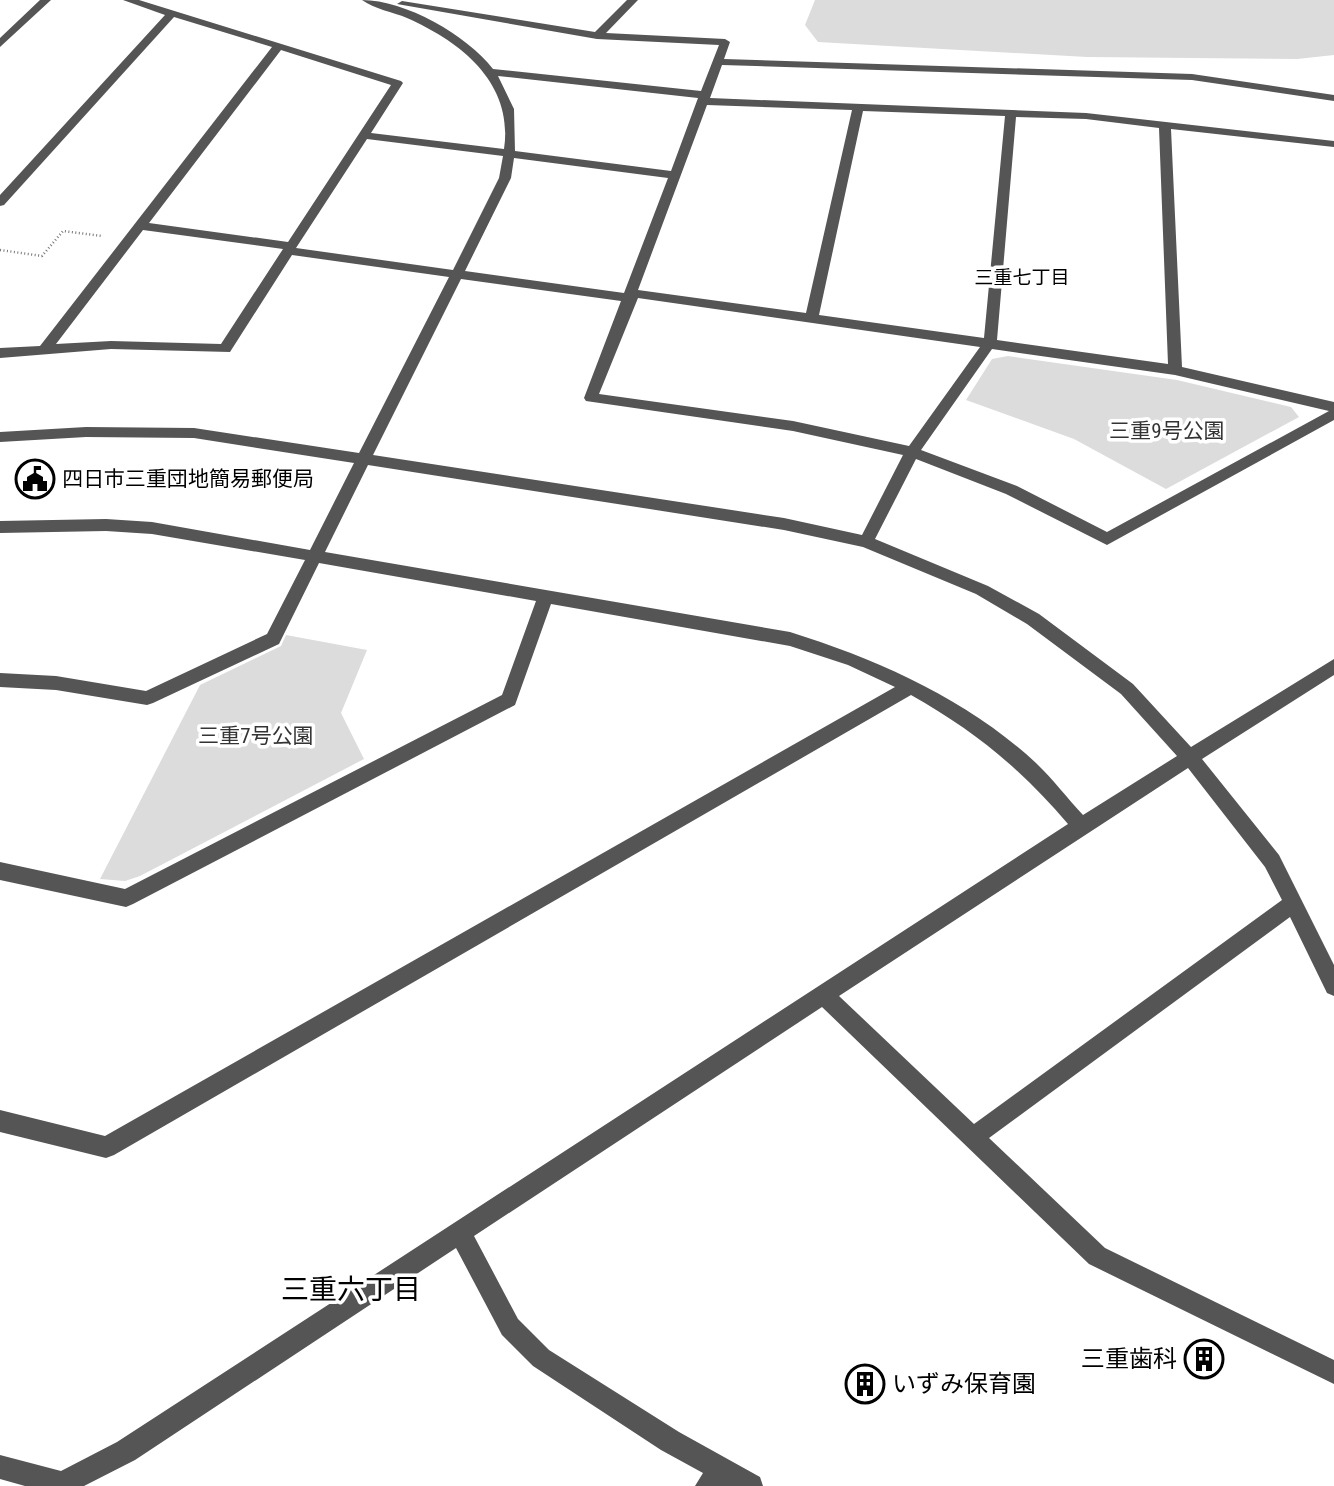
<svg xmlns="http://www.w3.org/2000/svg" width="1334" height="1486" font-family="'Roboto Condensed','Noto Sans JP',sans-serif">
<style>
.green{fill:#dcdcdc}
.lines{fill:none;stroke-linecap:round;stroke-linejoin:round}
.path{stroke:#777;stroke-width:2.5;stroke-dasharray:1 2.5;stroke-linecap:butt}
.minor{fill:#555;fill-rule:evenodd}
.labels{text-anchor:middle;stroke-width:7;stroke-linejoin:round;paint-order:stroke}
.far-neighbourhood-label{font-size:19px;fill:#000;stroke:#fff}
.park-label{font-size:21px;fill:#333;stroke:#fff}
.poi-label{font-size:21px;fill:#000;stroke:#fff;text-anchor:start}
.near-poi-label{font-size:24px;fill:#000;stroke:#fff;text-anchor:end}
.near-neighbourhood-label{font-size:28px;fill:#000;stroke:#fff}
</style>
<rect width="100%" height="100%" fill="#fff"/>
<!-- green -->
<path class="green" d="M815 0H1334V55L1297 59 1087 57 818 42 805 25Z
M1008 356 1177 380 1291 407 1299 417 1166 489 1074 439 966 400 992 359Z
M286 635 367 650 341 713 364 759 140 876 125 881 100 879 200 685 281 646Z"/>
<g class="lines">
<!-- path -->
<path class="path" d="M0 250 42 256 63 231 102 236"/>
<!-- minor -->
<path class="minor" d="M40 0H51L0 47V38Z
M123 0H139L401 81 403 83 371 133 504 149C514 83 461 42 407 18 393 12 374 9 362 0 405 0 467 35 493 69L701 91 719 45 597 39 397 4 402 1 595 32 627 0H638L606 33 725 39 730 42 724 59 1192 74 1334 95V101L1192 80 722 65 710 98 1086 113 1334 141V147L1171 129 1182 367 1334 402V420L1107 545 1006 494 916 459 875 539 988 586 1039 614 1133 684 1191 747 1334 659V675L1202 759 1279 855 1334 965V996L1327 993 1290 917 989 1138 1105 1248 1334 1360V1384L1089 1264 822 1007 474 1236 518 1319 549 1350 679 1432 760 1477 763 1486H695L703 1473 661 1450 533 1366 502 1335 456 1248 135 1460 84 1486H25L0 1479V1455L61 1471 117 1442 1068 824C1021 769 975 731 911 695L114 1155 106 1158 0 1132V1110L105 1136 895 687 848 665 790 646 551 604 515 705 133 904 126 907 0 880V862L125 889 502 695 536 601 319 563 279 644 153 703 147 705 56 690 0 687V673L56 676 146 691 267 634 305 560 152 534 106 531 0 533V521L106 519 152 522 310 550 354 463 194 438 86 437 0 442V432L86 427 194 428 359 453 449 277 292 255 230 352 111 349 0 358V348L40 346 272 47 174 17 4 205 0 206V195L165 15ZM281 50 391 85 288 242 149 223ZM498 76 698 98 671 171 515 151 514 109ZM707 105 852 110 806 313 638 290ZM863 111 1005 116 984 338 819 315ZM1016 117 1086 119 1159 128 1168 364 997 340ZM367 139 503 156 499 178 453 270 296 248ZM514 158 668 178 624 293 465 271 511 178ZM143 230 283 249 221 344 111 341 56 344ZM461 279 621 301 584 398 586 401 793 431 903 455 862 535 784 518 373 455ZM638 298 980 347 909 446 793 421 599 394ZM992 349 1175 375 1329 411 1107 532 1017 486 921 450ZM368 465 784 530 863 547 976 594 1027 624 1121 694 1177 756 1083 815C1067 798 1053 779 1036 763 967 699 879 660 790 632L325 552ZM1188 768 1265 867 1282 900 974 1124 839 996Z"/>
</g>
<!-- icons -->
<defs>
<symbol id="civic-ring" viewBox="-11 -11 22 22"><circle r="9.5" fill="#fff" stroke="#000" stroke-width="1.5"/><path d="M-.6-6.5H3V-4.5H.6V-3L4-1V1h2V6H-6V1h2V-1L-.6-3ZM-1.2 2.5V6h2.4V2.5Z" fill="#000"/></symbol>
<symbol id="building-ring" viewBox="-11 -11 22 22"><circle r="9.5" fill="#fff" stroke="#000" stroke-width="1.5"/><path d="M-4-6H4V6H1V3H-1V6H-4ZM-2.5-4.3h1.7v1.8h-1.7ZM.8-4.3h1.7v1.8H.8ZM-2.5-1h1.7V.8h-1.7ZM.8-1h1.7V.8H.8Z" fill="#000"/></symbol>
</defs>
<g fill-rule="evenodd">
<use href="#civic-ring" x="13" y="457" width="44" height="44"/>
<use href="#building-ring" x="1182" y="1337" width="44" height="44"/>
<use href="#building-ring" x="843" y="1362" width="44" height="44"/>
</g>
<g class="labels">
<!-- far-neighbourhood labels -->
<g class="far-neighbourhood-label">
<text x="1022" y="284">三重七丁目</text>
</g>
<!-- park labels -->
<g class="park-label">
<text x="1167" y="438">三重9号公園</text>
<text x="256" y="743">三重7号公園</text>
</g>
<!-- poi labels -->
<g class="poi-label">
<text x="62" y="486">四日市三重団地簡易郵便局</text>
</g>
<!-- near-poi labels -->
<g class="near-poi-label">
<text x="1177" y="1367">三重歯科</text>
<text x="892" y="1392" text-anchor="start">いずみ保育園</text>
</g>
<!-- near-neighbourhood labels -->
<g class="near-neighbourhood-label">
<text x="351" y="1299">三重六丁目</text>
</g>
</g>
</svg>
